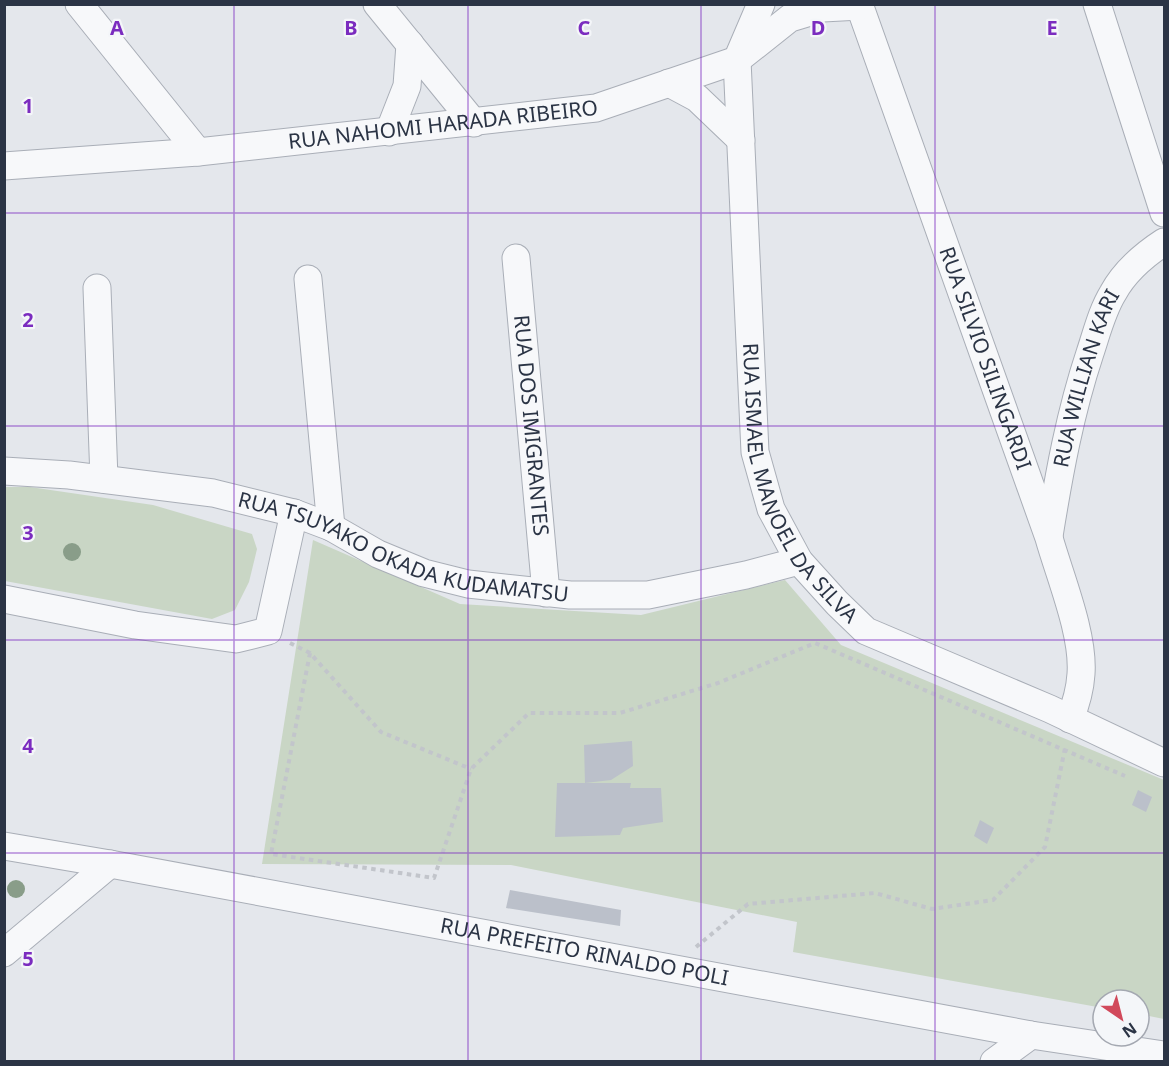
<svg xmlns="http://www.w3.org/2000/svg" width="1169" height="1066" font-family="'Noto Sans',sans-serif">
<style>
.green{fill:#c9d6c5}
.building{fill:#bbc0ca}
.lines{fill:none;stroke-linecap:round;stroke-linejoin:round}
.minor-casing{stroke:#a9aeb7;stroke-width:29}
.path{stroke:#c2c5cb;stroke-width:4;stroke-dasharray:4.5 4.5;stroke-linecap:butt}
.minor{stroke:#f7f8fa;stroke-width:27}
.tree{fill:#899d89}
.grid{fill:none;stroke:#7b2cbf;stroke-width:1.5;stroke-opacity:0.55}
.labels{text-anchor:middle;stroke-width:4.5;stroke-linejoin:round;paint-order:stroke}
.street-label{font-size:21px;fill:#2b3445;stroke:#f4f6f9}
.grid-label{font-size:20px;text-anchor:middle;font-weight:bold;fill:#7b2cbf;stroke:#f4f6f9;stroke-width:4.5;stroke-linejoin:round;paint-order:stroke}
</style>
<rect width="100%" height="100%" fill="#e4e7ec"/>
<!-- green -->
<path class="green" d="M5 487H30L153 505 252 534 257 549 249 582 235 610 212 619 5 581Z
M313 540 460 604 641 615 785 580 841 645 1164 780V1019L1139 1014V1000H1103V1008L793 952 797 922 511 865 262 864Z"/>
<!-- building -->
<path class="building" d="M632 741 633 766 611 780 585 783H631L630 788H661L663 822 623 828 620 835 555 837 557 783H585L584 745Z
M1138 790 1152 797 1146 812 1132 805Z
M980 820 994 828 987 844 974 836Z
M510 890 621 910 620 926 506 908Z"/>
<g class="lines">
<defs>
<g id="minor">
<path d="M79 4 198 152"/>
<path d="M377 4 474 123"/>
<path id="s1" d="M761 4 737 60 755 452 771 509 799 561 837 603 866 631 1050 709 1164 763"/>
<path id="s2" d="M859 4 1049 538C1060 577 1084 634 1081 674 1080 690 1076 704 1070 719"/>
<path d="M1097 4 1164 213"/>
<path d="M669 83 697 98 741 140"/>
<path d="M389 132 407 86 410 44"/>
<path id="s3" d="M4 166 198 152 596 108 737 60 790 18 823 8 860 6"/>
<path id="s4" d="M516 258 546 593"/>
<path d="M308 279 331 527"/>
<path d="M97 288 104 479"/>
<path id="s5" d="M4 471 69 475 213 493 294 513 331 527 378 554 424 573 468 584 570 595H648L746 575 799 561"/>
<path id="s6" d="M1049 536C1059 474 1070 413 1090 353 1097 332 1102 311 1113 293 1125 271 1144 255 1164 242"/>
<path d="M4 599 135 625 236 639 268 631 294 513"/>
<path id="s7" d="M4 846 110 864 1031 1035 1164 1055"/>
<path d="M4 953 110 864"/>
<path d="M994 1062 1031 1035"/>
</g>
</defs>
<!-- minor casing -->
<use href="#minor" class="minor-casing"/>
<!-- path -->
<path class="path" d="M290 643 310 653 381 732 471 769
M310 653 271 854 434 878 471 769 529 713H620L718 683 815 643 1125 776
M696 947 748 904 875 893 932 909 993 900 1045 847 1065 748"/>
<!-- minor -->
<use href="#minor" class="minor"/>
</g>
<!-- trees -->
<g class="tree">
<circle cx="72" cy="552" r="9"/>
<circle cx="16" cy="889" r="9"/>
</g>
<!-- grid -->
<path class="grid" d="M234 4V1062M468 4V1062M701 4V1062M935 4V1062M4 213H1164M4 426H1164M4 640H1164M4 853H1164"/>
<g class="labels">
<!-- street labels -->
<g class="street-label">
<text dy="7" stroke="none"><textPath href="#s3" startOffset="441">RUA NAHOMI HARADA RIBEIRO</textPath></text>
<text dy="7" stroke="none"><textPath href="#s2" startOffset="376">RUA SILVIO SILINGARDI</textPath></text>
<text dy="7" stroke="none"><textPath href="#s6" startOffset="162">RUA WILLIAN KARI</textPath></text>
<text dy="7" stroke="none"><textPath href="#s4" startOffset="168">RUA DOS IMIGRANTES</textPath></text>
<text dy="7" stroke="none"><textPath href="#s1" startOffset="498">RUA ISMAEL MANOEL DA SILVA</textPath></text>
<text dy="7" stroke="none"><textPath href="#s5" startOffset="410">RUA TSUYAKO OKADA KUDAMATSU</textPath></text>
<text dy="7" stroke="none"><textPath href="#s7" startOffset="590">RUA PREFEITO RINALDO POLI</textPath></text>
</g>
</g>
<g class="grid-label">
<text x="117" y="35">A</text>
<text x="351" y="35">B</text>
<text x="584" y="35">C</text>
<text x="818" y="35">D</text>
<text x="1052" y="35">E</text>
<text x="28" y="113">1</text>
<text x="28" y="327">2</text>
<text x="28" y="540">3</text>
<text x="28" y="753">4</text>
<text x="28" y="966">5</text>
</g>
<!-- border -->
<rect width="1169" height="1066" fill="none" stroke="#2b3445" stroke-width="12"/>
<!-- north arrow -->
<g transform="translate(1121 1018) rotate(145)"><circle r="28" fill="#f4f6f9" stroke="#a4a8b1" stroke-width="1.5"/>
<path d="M0-4.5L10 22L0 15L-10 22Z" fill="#d1495b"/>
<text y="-9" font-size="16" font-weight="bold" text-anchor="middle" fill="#2b3445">N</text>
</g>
</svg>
